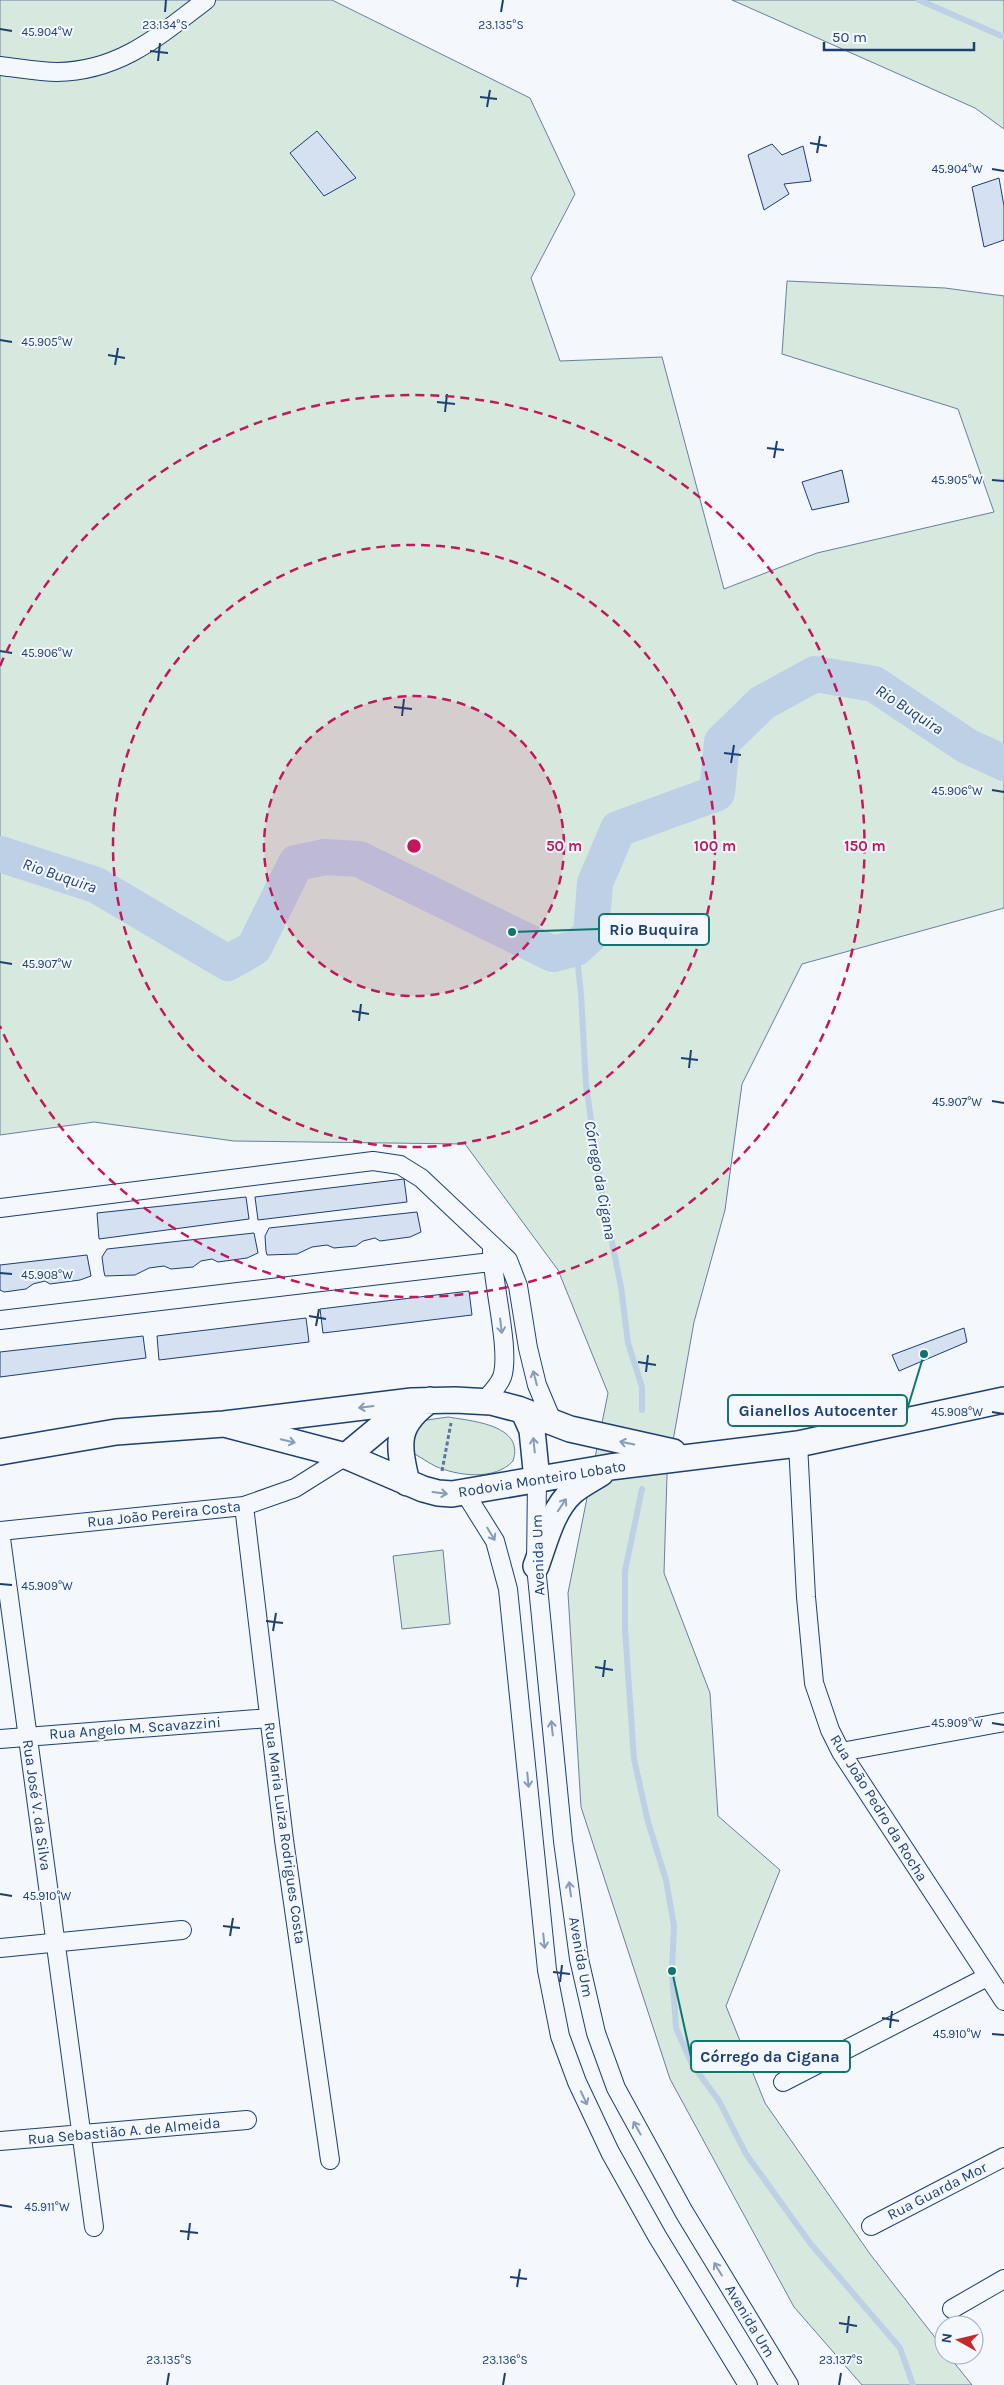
<svg xmlns="http://www.w3.org/2000/svg" width="1004" height="2385" font-family="Karla,sans-serif">
<style>
.green{fill:#d7e8df;stroke:#687fa3}
.lines{fill:none;stroke-linecap:round;stroke-linejoin:round}
.stream{stroke:#bed0e5;stroke-width:6}
.river{stroke:#bed0e5;stroke-width:36}
.building{fill:#d5e0f0;stroke:#1d3f73}
.minor-casing{stroke:#1d3f73;stroke-width:20}
.secondary-casing{stroke:#1d3f73;stroke-width:28}
.path{stroke:#5e769c;stroke-width:3;stroke-dasharray:4 2.5;stroke-linecap:butt}
.minor{stroke:#f4f7fb;stroke-width:18}
.secondary{stroke:#f4f7fb;stroke-width:25}
.oneway{stroke:#889bb7}
.ticks{fill:none;stroke:#1d3f73;stroke-width:2}
.ring{fill:none;stroke:#c2185b;stroke-width:2.5;stroke-dasharray:9 6}
.labels{text-anchor:middle;stroke-width:4;stroke-linejoin:round;paint-order:stroke}
.street-label{font-size:15px;fill:#1d3f73;stroke:#f4f7fb}
.water-label{font-size:16px;font-style:italic;fill:#1d3f73;stroke:#f4f7fb}
.ticks-label{font-size:12px;text-anchor:middle;fill:#1d3f73;stroke:#f4f7fb;stroke-width:4;stroke-linejoin:round;paint-order:stroke}
.centre{fill:#c2185b;stroke:#f4f7fb;stroke-width:2.5}
.ring-label{font-size:15px;text-anchor:middle;font-weight:bold;fill:#c2185b;stroke:#f4f7fb;stroke-width:4;stroke-linejoin:round;paint-order:stroke}
.leader{fill:none;stroke:#0f766e;stroke-width:2}
.callout-dot{fill:#0f766e;stroke:#f4f7fb;stroke-width:2}
.callout{fill:#f4f7fb;stroke:#0f766e;stroke-width:2}
.callout-label{font-size:16px;text-anchor:middle;font-weight:bold;fill:#1d3f73}
</style>
<rect width="100%" height="100%" fill="#f4f7fb"/>
<!-- green -->
<path class="green" d="M0 0H332L530 98 575 194 531 278 560 361 662 357 724 589 817 553 994 512 958 409 782 354 787 281 945 288 1004 296V908L802 964 742 1084 725 1210 694 1322 667 1475 664 1573 710 1693 718 1816 780 1870 726 2006 765 2103 870 2254 944 2349V2355H948L972 2385H862L794 2307 670 2079 581 1807 568 1593 608 1393 558 1270 465 1144 234 1141 94 1122 0 1135Z
M732 0H1004V129L975 108Z
M448 1417C472 1421 525 1425 513 1461 495 1481 457 1476 435 1466 427 1462 419 1456 411 1452V1432L427 1420Z
M443 1550 450 1624 402 1629 393 1556Z"/>
<g class="lines">
<!-- stream -->
<path class="stream" d="M919 0 1004 37
M576 948 581 994 586 1085 601 1187 621 1287 628 1343 642 1387V1410
M642 1489 625 1571V1629L634 1759 648 1822 666 1880 674 1926 672 1971 676 2028 692 2064 719 2101 746 2154 810 2243 900 2348 913 2385"/>
<!-- river -->
<path class="river" d="M0 854 96 885 228 963 254 948 296 863 325 857 359 859 553 954 576 948 591 934 595 883 618 829 717 793 722 742 762 703 815 674 874 684 967 746 1004 763"/>
</g>
<!-- building -->
<path class="building" d="M317 131 356 178 324 196 290 153Z
M772 144 782 155 803 146 811 181 784 184 789 194 764 210 748 155Z
M999 178 1004 206V240L984 247 972 187Z
M842 470 849 502 812 510 802 482Z
M404 1179 407 1202 258 1220 255 1197Z
M246 1197 249 1219 99 1239 97 1213Z
M417 1212 421 1232 410 1237 380 1241 375 1238 363 1241 356 1246 334 1248 327 1245 312 1247 297 1254 267 1255 266 1251 265 1236 269 1228Z
M254 1233 258 1253 247 1258 218 1262 212 1259 201 1261 193 1267 171 1269 164 1266 149 1268 135 1275 105 1276 104 1272 102 1257 107 1249Z
M87 1255 91 1276 80 1280 50 1284 45 1281 33 1284 26 1289 4 1292 0 1290V1265Z
M469 1291 472 1315 323 1333 320 1309Z
M306 1318 309 1342 159 1360 157 1336Z
M964 1328 967 1342 899 1371 892 1355Z
M143 1336 146 1358 0 1377V1352Z"/>
<g class="lines">
<defs>
<path id="minor" d="M0 66C19 68 38 72 57 72 120 71 159 36 206 0
M0 1208 373 1161 400 1165 421 1178 508 1260 518 1286 528 1348 537 1385 553 1423
M0 1320 508 1260
M483 1402C490 1394 498 1387 502 1377 511 1352 492 1281 492 1250
M798 1444 806 1597 814 1683 830 1730 841 1752 1004 2001
M537 1480 536 1566 563 1841 579 1959 596 2033 616 2088 684 2212 789 2385
M465 1493 495 1541 508 1589 547 1970 560 2036 577 2082 610 2152 657 2236 748 2385
M244 1506 284 1840 330 2160
M0 1531 94 2227
M0 1531 244 1506 295 1488 346 1456
M0 1739 269 1718
M841 1752 1004 1722
M0 1948 182 1930
M783 2082 987 1977
M0 2141 247 2120
M871 2226 1004 2157
M952 2309 1004 2279"/>
<path id="secondary" d="M524 1412 532 1430 537 1480
M224 1424 346 1456 423 1489 438 1493 452 1494 610 1467 798 1444 1004 1400
M0 1452 116 1432 224 1424 412 1401 455 1400 491 1402 518 1409 570 1429 673 1452
M346 1456 412 1401
M407 1483C398 1444 394 1425 430 1400
M536 1566C545 1542 552 1510 572 1492 580 1485 592 1479 601 1473"/>
</defs>
<!-- minor casing -->
<use href="#minor" class="minor-casing"/>
<!-- secondary casing -->
<use href="#secondary" class="secondary-casing"/>
<!-- path -->
<path class="path" d="M442 1471 451 1423"/>
<!-- minor -->
<use href="#minor" class="minor"/>
<!-- secondary -->
<use href="#secondary" class="secondary"/>
</g>
<!-- one-way arrows -->
<defs><path id="oneway-shaft" d="M-6 0H5M1.5-3L5.5 0L1.5 3" fill="none" stroke-width="1.6" stroke-linecap="round" stroke-linejoin="round" transform="scale(1.25)"/></defs>
<g class="oneway">
<use href="#oneway-shaft" transform="translate(501 1326) rotate(83)"/>
<use href="#oneway-shaft" transform="translate(535 1378) rotate(-105)"/>
<use href="#oneway-shaft" transform="translate(366 1407) rotate(173)"/>
<use href="#oneway-shaft" transform="translate(288 1441) rotate(14)"/>
<use href="#oneway-shaft" transform="translate(627 1443) rotate(-169)"/>
<use href="#oneway-shaft" transform="translate(534 1445) rotate(-96)"/>
<use href="#oneway-shaft" transform="translate(440 1493) rotate(7)"/>
<use href="#oneway-shaft" transform="translate(562 1505) rotate(-56)"/>
<use href="#oneway-shaft" transform="translate(491 1534) rotate(59)"/>
<use href="#oneway-shaft" transform="translate(552 1728) rotate(-96)"/>
<use href="#oneway-shaft" transform="translate(528 1780) rotate(84)"/>
<use href="#oneway-shaft" transform="translate(570 1889) rotate(-98)"/>
<use href="#oneway-shaft" transform="translate(544 1941) rotate(84)"/>
<use href="#oneway-shaft" transform="translate(584 2098) rotate(65)"/>
<use href="#oneway-shaft" transform="translate(637 2128) rotate(-119)"/>
<use href="#oneway-shaft" transform="translate(718 2269) rotate(-121)"/>
</g>
<!-- ticks -->
<path class="ticks" d="M165 12 166 0M501 12 503 0M0 29 12 31M150 51 168 53M158 61 160 43M480 97 497 99M487 107 490 90M810 143 827 146M817 153 820 136M992 169 1004 171M0 340 12 342M108 355 125 358M115 365 118 348M437 402 455 404M445 412 447 394M767 448 784 450M774 458 777 441M992 480 1004 481M0 651 12 653M394 707 412 709M402 716 404 699M724 753 741 755M731 763 734 745M992 790 1004 792M0 962 12 964M352 1011 369 1014M359 1021 361 1004M681 1058 698 1060M689 1068 691 1050M992 1101 1004 1103M0 1273 12 1274M309 1316 326 1319M316 1326 319 1309M638 1362 656 1365M646 1372 648 1355M992 1412 1004 1414M0 1584 12 1585M266 1621 283 1623M273 1631 276 1613M595 1667 613 1670M603 1677 605 1660M992 1723 1004 1725M0 1894 12 1896M223 1926 240 1928M230 1936 233 1918M553 1972 570 1974M560 1982 562 1965M882 2018 899 2021M890 2028 892 2011M992 2034 1004 2035M0 2205 12 2207M180 2231 198 2233M188 2240 190 2223M510 2277 527 2279M517 2287 520 2269M839 2323 857 2326M847 2333 849 2316M167 2385 169 2373M503 2385 505 2373M839 2385 841 2373"/>
<!-- distance rings -->
<circle cx="414" cy="846" r="150" fill="#c2185b" fill-opacity=".12"/>
<g class="ring">
<circle cx="414" cy="846" r="150"/>
<circle cx="414" cy="846" r="301"/>
<path d="M0 666A451 451 0 1 1 0 1026"/>
</g>
<g class="labels">
<!-- street labels -->
<g class="street-label">
<text transform="translate(542 1479) rotate(-9)" y="5">Rodovia Monteiro Lobato</text>
<text transform="translate(164 1514) rotate(-6)" y="5">Rua João Pereira Costa</text>
<text transform="translate(538 1555) rotate(-92)" y="5">Avenida Um</text>
<text transform="translate(135 1728) rotate(-4)" y="5">Rua Angelo M. Scavazzini</text>
<text transform="translate(37 1805) rotate(82)" y="5">Rua José V. da Silva</text>
<text transform="translate(879 1808) rotate(58)" y="5">Rua João Pedro da Rocha</text>
<text transform="translate(285 1833) rotate(82)" y="5">Rua Maria Luiza Rodrigues Costa</text>
<text transform="translate(581 1957) rotate(80)" y="5">Avenida Um</text>
<text transform="translate(124 2131) rotate(-5)" y="5">Rua Sebastião A. de Almeida</text>
<text transform="translate(937 2191) rotate(-27)" y="5">Rua Guarda Mor</text>
<text transform="translate(750 2321) rotate(59)" y="5">Avenida Um</text>
</g>
<!-- water labels -->
<g class="water-label">
<text transform="translate(910 709) rotate(33)" y="6">Rio Buquira</text>
<text transform="translate(60 875) rotate(19)" y="6">Rio Buquira</text>
<text transform="translate(601 1180) rotate(80)" y="6">Córrego da Cigana</text>
</g>
</g>
<g class="ticks-label">
<text x="165" y="29">23.134°S</text>
<text x="501" y="29">23.135°S</text>
<text x="47" y="36">45.904°W</text>
<text x="957" y="173">45.904°W</text>
<text x="47" y="346">45.905°W</text>
<text x="957" y="484">45.905°W</text>
<text x="47" y="657">45.906°W</text>
<text x="957" y="795">45.906°W</text>
<text x="47" y="968">45.907°W</text>
<text x="957" y="1106">45.907°W</text>
<text x="47" y="1279">45.908°W</text>
<text x="957" y="1416">45.908°W</text>
<text x="47" y="1590">45.909°W</text>
<text x="957" y="1727">45.909°W</text>
<text x="47" y="1900">45.910°W</text>
<text x="957" y="2038">45.910°W</text>
<text x="47" y="2211">45.911°W</text>
<text x="169" y="2364">23.135°S</text>
<text x="505" y="2364">23.136°S</text>
<text x="841" y="2364">23.137°S</text>
</g>
<circle cx="414" cy="846" r="8" class="centre"/>
<g class="ring-label">
<text x="564" y="851">50 m</text>
<text x="715" y="851">100 m</text>
<text x="865" y="851">150 m</text>
</g>
<!-- callouts -->
<path class="leader" d="M512 932L599 929M924 1354L907 1410M672 1971L691 2057"/>
<g class="callout-dot">
<circle cx="512" cy="932" r="5"/>
<circle cx="924" cy="1354" r="5"/>
<circle cx="672" cy="1971" r="5"/>
</g>
<g class="callout">
<rect x="599" y="914" width="110" height="31" rx="5"/>
<rect x="728" y="1395" width="179" height="31" rx="5"/>
<rect x="691" y="2041" width="159" height="31" rx="5"/>
</g>
<g class="callout-label">
<text x="654" y="935">Rio Buquira</text>
<text x="818" y="1416">Gianellos Autocenter</text>
<text x="770" y="2062">Córrego da Cigana</text>
</g>
<!-- north arrow -->
<g transform="translate(959 2340) rotate(278)"><circle r="24" fill="#f4f7fb" stroke="#9eadc5"/>
<path d="M0-4L9 19L0 12L-9 19Z" fill="#c62828"/>
<text y="-8" font-size="14" font-weight="bold" text-anchor="middle" fill="#1d3f73">N</text>
</g>
<!-- scale -->
<path d="M824 42v8h150v-8" fill="none" stroke="#1d3f73" stroke-width="2.5"/>
<text x="832" y="42" font-size="15" fill="#1d3f73" stroke="#f4f7fb" stroke-width="4" paint-order="stroke">50 m</text>
</svg>
